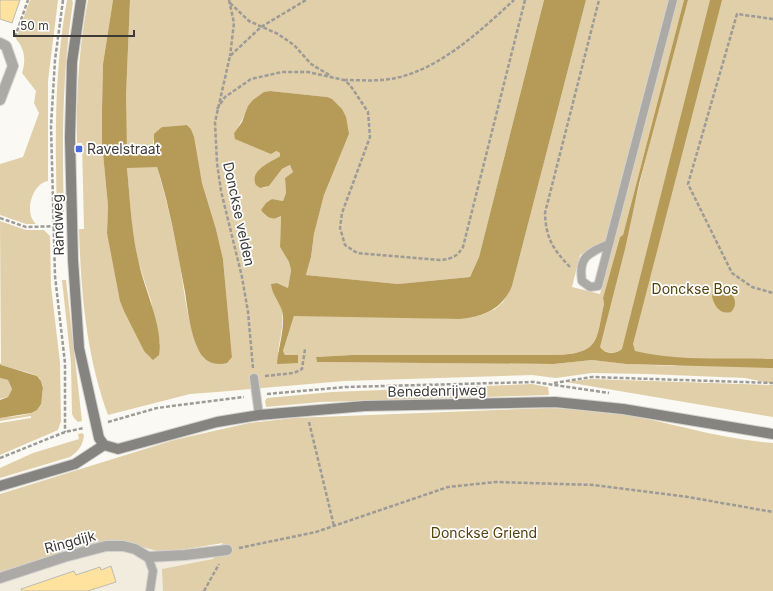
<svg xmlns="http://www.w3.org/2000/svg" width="773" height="591" font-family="Inter,sans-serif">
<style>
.built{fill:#f2ecdf}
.green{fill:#e0cfa8}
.water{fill:#b59a58}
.building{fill:#fee29e;stroke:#bdbbb5}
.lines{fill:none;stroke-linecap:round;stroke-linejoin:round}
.lane-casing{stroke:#d5d3ce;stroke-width:10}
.street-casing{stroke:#d5d3ce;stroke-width:12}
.secondary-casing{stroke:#d5d3ce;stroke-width:12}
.path{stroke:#9d9b97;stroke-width:2.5;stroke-dasharray:4 2;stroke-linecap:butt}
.lane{stroke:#abaaa7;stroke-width:8}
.street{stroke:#abaaa7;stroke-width:10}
.secondary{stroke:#858480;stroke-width:10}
.poi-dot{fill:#486ade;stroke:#fff;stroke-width:1.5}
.labels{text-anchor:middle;stroke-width:3.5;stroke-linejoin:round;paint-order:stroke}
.poi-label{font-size:14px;fill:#3c3b38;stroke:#fff;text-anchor:start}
.street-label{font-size:14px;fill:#3c3b38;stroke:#fff}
.park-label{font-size:14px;fill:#54410b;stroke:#fff}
</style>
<rect width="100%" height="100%" fill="#fbf9f3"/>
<!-- built -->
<path class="built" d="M137 544 166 556 223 548 232 591H0V577L101 546Z"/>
<!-- green -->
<path class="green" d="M30 0H58L48 81V181C33 183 23 212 36 224H26L0 215V164L23 157 39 113 34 103 36 91 22 73C26 61 25 49 16 39Z
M67 0H72L73 2C62 75 62 141 64 213L57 214C55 142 54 71 67 0Z
M88 0H113L103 64 102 108V143L108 206 107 233 135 332 144 351 160 344 151 301 138 261 132 228 127 167H157C166 197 173 228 179 259 184 287 188 336 204 359L232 357 223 259 216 229 202 183 191 129 187 125 162 127 153 141 154 150 149 154 126 156V97L130 0H544L479 257 470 277 398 284 306 275 311 257 314 234 324 195 349 134 327 97 270 91C252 94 244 120 234 133L280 153V156L258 170 263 188 269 186 282 169 291 165 293 172 285 178 286 193 283 201 272 199 261 210 266 216 278 218 281 216 280 247 289 262 291 270 288 288 277 283 271 284C271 292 278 297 280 304 286 320 280 336 278 352L285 355 283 351 294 316H381L454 319 482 315 495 309 503 302 512 286 586 0H669L607 240 580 255 572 287 600 294 677 0H684L623 235 620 237 603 298 604 304C596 339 601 353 558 355H352L316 357 317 362 554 364 592 360 626 364 679 366 598 350 660 102 688 0H773V384L745 378 647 374 592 373 556 378 532 375 344 381 217 392 190 394 108 415C86 355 81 292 79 229H84L82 143H77C76 95 79 47 88 0Z
M0 221 26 230H44L50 236 51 286 60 363 61 421 58 430 0 455V423L31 418V416L0 421V418C24 414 40 419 43 390 43 385 41 379 37 376 26 371 12 369 1 365Z
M62 280H66L82 421 78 422 74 418 72 414 71 363Z
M0 378 8 380 12 389 8 397 0 399Z
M592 379 773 385V417L566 382Z
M532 384 548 387 549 395 321 402 266 407 265 401 267 398 332 392Z
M548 408C569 409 591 408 612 412 666 421 718 439 773 443V591H163L162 569 213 559 223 543 163 553 119 540 0 573V494L174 440 249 423 294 418Z
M82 433 84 435C83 445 79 451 70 457L0 478V468L33 453 79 439 78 434Z"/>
<!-- water -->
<path class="water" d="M113 0H130L126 97 127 155 149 154 154 150V134L162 127 187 125 191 129 194 137 202 183 216 229 223 259 232 357 227 363C216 366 204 362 199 351 190 334 188 311 185 292 177 250 170 207 157 167L127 168C130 198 131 229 138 259 143 287 164 327 159 355L153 360 144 351 124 311 120 301 107 233 108 206 102 143V108L103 64Z
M544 0H586L512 286C502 310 483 317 459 319L294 316 283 351 285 355H298V363L277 364C278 349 284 332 283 316 282 304 271 294 271 284L277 283 288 288 291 270 289 262 280 247 281 216C273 221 267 218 261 210L266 203 272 199 283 201 286 193 285 178 293 172 290 165 282 169 269 186 260 188 256 185C249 170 270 163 280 156V153L276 151 271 154 235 139 234 133 242 122 248 106 253 100 264 92 270 91 327 97 332 99 342 109 346 117 349 134 324 195 314 234 311 257 306 275 398 284 470 277 479 257Z
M684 0H688L639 184 625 249 600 347C604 354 616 355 622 349L710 0H722L633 344 635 351C680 362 728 357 773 359V368L626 364 592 360 554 364 317 362 316 357 352 355H558C601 353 596 339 604 304L603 298 620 237 623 235Z
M718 289C731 289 741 301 731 312 720 315 714 306 712 296L714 291Z
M0 363 1 365 37 376 41 381 43 388 41 404 37 410 31 413 0 418V400L8 397 12 389 8 380 0 378Z"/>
<!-- building -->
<path class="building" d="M0 0H20L12 23 0 19Z
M111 566 116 582 88 591H22L21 589 74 571 76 575 100 567 101 570Z"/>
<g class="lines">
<defs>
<path id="lane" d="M609 244C589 253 578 256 582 281L590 287 598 286 673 0
M254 378 259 415
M148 557 153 571 150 591"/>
<path id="street" d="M0 43 6 46 13 66 0 100
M0 578 64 557 106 546H123L135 549 148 557 185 555 227 550"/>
<path id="secondary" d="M81 0 72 62 70 138 73 260 79 348 99 438 104 445
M104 445 118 449 217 422 259 415 365 406 555 402 623 409 773 434
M0 486 75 464 104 445"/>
</defs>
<!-- lane casing -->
<use href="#lane" class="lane-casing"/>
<!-- street casing -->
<use href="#street" class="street-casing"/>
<!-- secondary casing -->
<use href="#secondary" class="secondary-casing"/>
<!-- path -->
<path class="path" d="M63 0 55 60 51 126 55 276 65 363V432
M229 0 234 23 230 56
M230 3 249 21 278 34 294 45 311 64 331 76
M773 19 737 14 688 184 732 273 752 287 773 293
M15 37 28 0
M344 80C356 80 369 81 381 80 432 77 478 33 514 0
M217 109 225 97 251 79 282 72H308L344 80 350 85 368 112 370 137 342 213 340 228 345 245 357 253 440 260C451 259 457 257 463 247L525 0
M0 218 26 227 60 226
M570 267C553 249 546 239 545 213L599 0
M253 368 248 312 242 277 221 191 217 163 215 122 230 56 261 27 306 0
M265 376 294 373 302 369 305 349
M554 383 592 377 773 383
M267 394 346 387 534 382 609 393
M108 422 157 408 244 397
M309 422 334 526
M0 458 65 432 84 428
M239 548 316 532 448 487 496 482 594 485 688 497 773 512
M204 591 219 564"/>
<!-- lane -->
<use href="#lane" class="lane"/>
<!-- street -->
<use href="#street" class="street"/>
<!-- secondary -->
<use href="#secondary" class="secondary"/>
</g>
<!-- markers -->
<rect class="poi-dot" x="75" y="145" width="8" height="8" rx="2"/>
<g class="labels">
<!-- poi labels -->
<g class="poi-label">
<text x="87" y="154">Ravelstraat</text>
</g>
<!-- street labels -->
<g class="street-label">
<text transform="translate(239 214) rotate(78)" y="5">Donckse velden</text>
<text transform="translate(58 225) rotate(-92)" y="5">Randweg</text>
<text transform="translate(437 391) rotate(-1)" y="5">Benedenrijweg</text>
<text transform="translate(70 542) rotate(-15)" y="5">Ringdijk</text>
</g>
<!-- park labels -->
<g class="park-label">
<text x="695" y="294">Donckse Bos</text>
<text x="484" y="538">Donckse Griend</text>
</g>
</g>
<!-- scale -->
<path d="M14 30v6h120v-6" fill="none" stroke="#3c3b38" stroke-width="2"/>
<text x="20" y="30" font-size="12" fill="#3c3b38" stroke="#ffffff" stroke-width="3" paint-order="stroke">50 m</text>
</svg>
